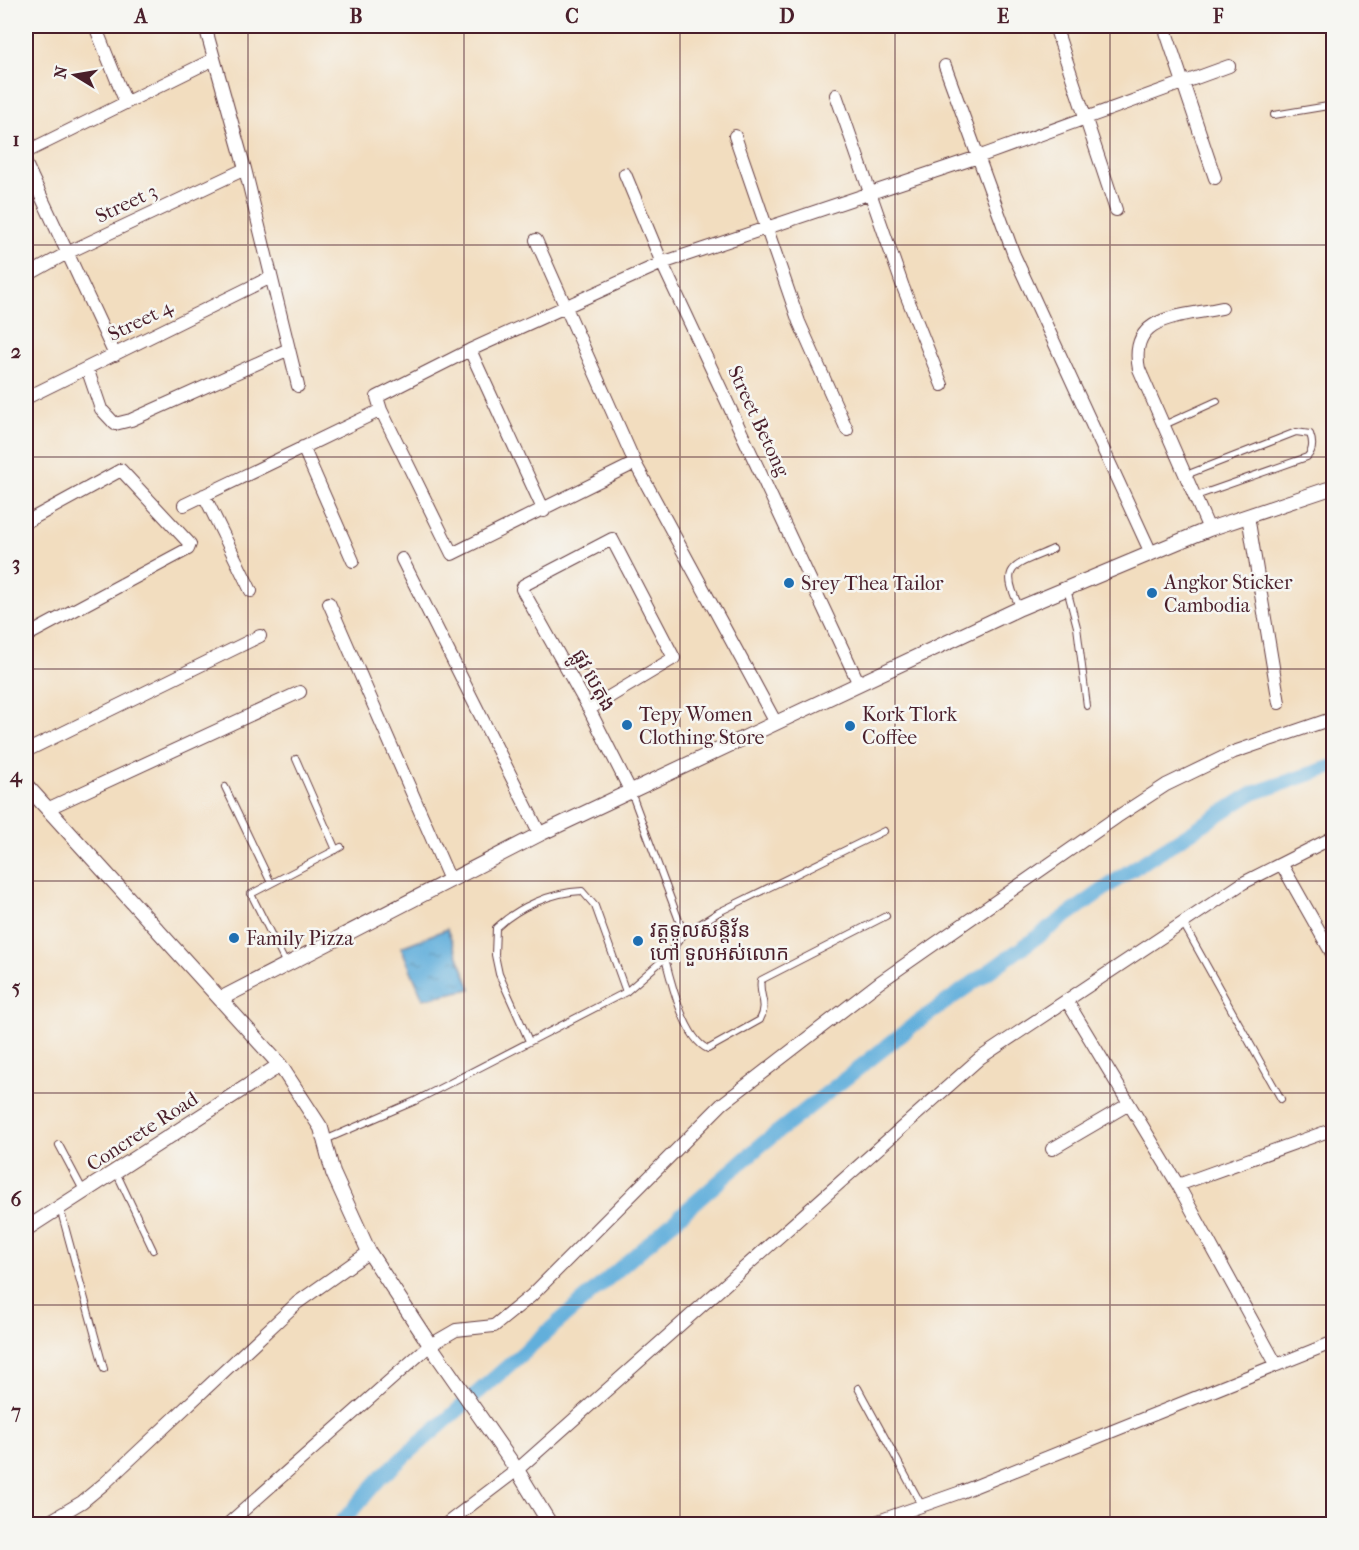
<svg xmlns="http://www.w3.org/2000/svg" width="1359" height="1550" font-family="'IM FELL French Canon','Noto Sans Khmer',serif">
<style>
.water{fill:url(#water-ripples);stroke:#566783;stroke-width:1.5}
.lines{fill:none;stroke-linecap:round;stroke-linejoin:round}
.canal{stroke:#62afdb;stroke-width:15}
.service-casing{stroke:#633c41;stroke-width:8}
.minor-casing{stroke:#633c41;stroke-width:14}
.tertiary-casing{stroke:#633c41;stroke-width:16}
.service{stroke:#fff;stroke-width:6}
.minor{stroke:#fff;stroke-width:12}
.tertiary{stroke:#fff;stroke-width:14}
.grid{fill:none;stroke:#4a1f2b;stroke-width:1.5;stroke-opacity:0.55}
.poi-dot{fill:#1f6fb2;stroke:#f6f6f2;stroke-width:2}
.labels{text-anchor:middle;stroke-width:5;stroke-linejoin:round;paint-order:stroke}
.street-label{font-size:20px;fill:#4a1f2b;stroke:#f6f6f2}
.poi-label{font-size:20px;fill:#4a1f2b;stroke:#f6f6f2;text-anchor:start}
.neatline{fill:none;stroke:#4a1f2b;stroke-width:2}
.grid-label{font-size:20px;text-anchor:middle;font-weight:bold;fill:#4a1f2b}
</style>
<defs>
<pattern id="water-ripples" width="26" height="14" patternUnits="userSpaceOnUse" patternTransform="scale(1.5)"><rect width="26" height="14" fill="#62afdb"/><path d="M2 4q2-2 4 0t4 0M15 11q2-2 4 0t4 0" fill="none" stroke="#538eb2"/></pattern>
</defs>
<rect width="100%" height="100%" fill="#f6f6f2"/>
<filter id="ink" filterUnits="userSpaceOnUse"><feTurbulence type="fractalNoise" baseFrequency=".0167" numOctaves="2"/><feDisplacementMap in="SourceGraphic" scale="12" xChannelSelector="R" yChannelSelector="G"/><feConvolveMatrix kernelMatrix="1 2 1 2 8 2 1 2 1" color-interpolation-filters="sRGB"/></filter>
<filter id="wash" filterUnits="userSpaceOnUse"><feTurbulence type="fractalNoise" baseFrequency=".008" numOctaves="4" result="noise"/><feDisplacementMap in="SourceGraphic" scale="24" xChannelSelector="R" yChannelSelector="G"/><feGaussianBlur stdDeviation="1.35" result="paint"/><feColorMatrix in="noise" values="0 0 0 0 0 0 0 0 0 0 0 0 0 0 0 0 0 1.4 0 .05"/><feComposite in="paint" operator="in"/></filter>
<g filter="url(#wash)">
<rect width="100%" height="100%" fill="#f2ddbf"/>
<!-- water -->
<path class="water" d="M447 929 471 989 423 999 401 947Z"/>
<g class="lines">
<!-- canal -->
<path class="canal" d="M340 1524 381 1477 761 1145 911 1027 1128 872 1251 794 1334 766"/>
</g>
</g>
<g filter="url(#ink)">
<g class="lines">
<defs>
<path id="service" d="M1274 115 1334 105
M1164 425 1217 401
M1186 475 1296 432 1310 434C1313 442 1314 450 1307 457L1196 496
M1067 589 1077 627 1087 706
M1020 608C998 564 1014 567 1053 549
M296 759 336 850
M225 787 271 883
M631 792 684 934
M1183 923 1281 1099
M665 958C671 982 685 1040 708 1049L760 1020C769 1002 758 996 761 980L886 916
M286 964 251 894 341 847
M529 1041 499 974 495 955 496 928C518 907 552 892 582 891L595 906 626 992
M325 1140 415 1101 626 992 665 958 684 934 719 912 884 831
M59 1145 84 1192
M116 1172 153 1250
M60 1208 104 1369
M858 1388 922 1506"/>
<path id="minor" d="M95 26 126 103
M205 26 245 169 298 386
M1055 26 1116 210
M1164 26 1215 178
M945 66 1014 255 1151 553
M836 95 903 287 942 385
M735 136 799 322 847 430
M26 152 214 59
M26 164 115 355
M625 174 662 263 859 684
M536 240 635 463 776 723
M26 276 69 252 245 169
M470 350 544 511
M87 368 101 409 115 424 131 420 289 349
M26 398 271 277
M303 447 353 561
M635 463 452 554 381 410 377 397 470 350 662 263 978 157 1229 66
M204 495 251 591
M184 505 381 410
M1248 516 1279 703
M26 522 121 470 190 544 188 549 26 636
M1209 529 1139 369C1128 314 1181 317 1222 308
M402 559 540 834
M329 603 450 880
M589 709 674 658 612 539 524 585 522 589 589 709 631 792
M26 751 260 636
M47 809 300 692
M1282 865 1334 957
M1067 1001 1178 1185 1276 1364
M1052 1149 1129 1104
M1178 1185 1334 1129
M45 1524 82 1502 105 1483 297 1303 369 1252
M228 1524 430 1345 456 1330 494 1326 531 1296 722 1104 880 982 1117 817 1166 785 1234 752 1334 718
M446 1524 517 1470 980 1058 1243 883 1334 837
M870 1524 961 1492 1334 1342"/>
<path id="tertiary" d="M26 785 280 1065 321 1128 333 1173 369 1252 430 1345 517 1470 550 1524
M222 998 540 834 1020 608 1209 529 1334 487
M26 1229 280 1065"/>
</defs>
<!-- service casing -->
<use href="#service" class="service-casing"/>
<!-- minor casing -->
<use href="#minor" class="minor-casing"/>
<!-- tertiary casing -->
<use href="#tertiary" class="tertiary-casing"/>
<!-- service -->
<use href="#service" class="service"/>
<!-- minor -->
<use href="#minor" class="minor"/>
<!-- tertiary -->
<use href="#tertiary" class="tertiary"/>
</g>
</g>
<!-- grid -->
<path class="grid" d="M248 26V1524M464 26V1524M680 26V1524M895 26V1524M1110 26V1524M26 245H1334M26 457H1334M26 669H1334M26 881H1334M26 1093H1334M26 1305H1334"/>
<!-- markers -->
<g class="poi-dot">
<circle cx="789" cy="583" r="6"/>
<circle cx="1152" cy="593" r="6"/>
<circle cx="627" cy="725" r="6"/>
<circle cx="850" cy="726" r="6"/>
<circle cx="234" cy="938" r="6"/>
<circle cx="638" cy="941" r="6"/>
</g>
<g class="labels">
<!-- street labels -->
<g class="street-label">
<text transform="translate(126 203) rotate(-25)" y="7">Street 3</text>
<text transform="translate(140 320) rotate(-26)" y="7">Street 4</text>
<text transform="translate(759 421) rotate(65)" y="7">Street Betong</text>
<text transform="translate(594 680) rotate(61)" y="7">ផ្លូវ បេតុង</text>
<text transform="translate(142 1131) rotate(-33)" y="7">Concrete Road</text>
</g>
<!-- poi labels -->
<g class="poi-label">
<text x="1164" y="589">Angkor Sticker<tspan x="1164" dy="23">Cambodia</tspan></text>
<text x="801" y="590">Srey Thea Tailor</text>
<text x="639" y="721">Tepy Women<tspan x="639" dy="23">Clothing Store</tspan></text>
<text x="862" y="721">Kork Tlork<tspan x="862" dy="23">Coffee</tspan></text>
<text x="650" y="937">វត្តទូលសន្តិវ័ន<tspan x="650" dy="23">ហៅ ទួលអស់លោក</tspan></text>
<text x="246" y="945">Family Pizza</text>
</g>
</g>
<!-- margin -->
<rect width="1359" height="1550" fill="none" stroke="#f6f6f2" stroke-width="66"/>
<!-- north arrow -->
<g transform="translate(75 75) rotate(281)" stroke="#f6f6f2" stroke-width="4.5" paint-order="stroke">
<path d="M0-4.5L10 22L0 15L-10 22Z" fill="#4a1f2b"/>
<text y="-9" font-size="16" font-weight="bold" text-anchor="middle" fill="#4a1f2b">N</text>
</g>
<rect x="33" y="33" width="1293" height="1484" class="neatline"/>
<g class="grid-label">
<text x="141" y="23">A</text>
<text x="356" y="23">B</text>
<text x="572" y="23">C</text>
<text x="787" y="23">D</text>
<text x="1003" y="23">E</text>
<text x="1218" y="23">F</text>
<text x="16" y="146">1</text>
<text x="16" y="358">2</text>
<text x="16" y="570">3</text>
<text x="16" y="782">4</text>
<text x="16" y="994">5</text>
<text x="16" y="1206">6</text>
<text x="16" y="1418">7</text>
</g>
</svg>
